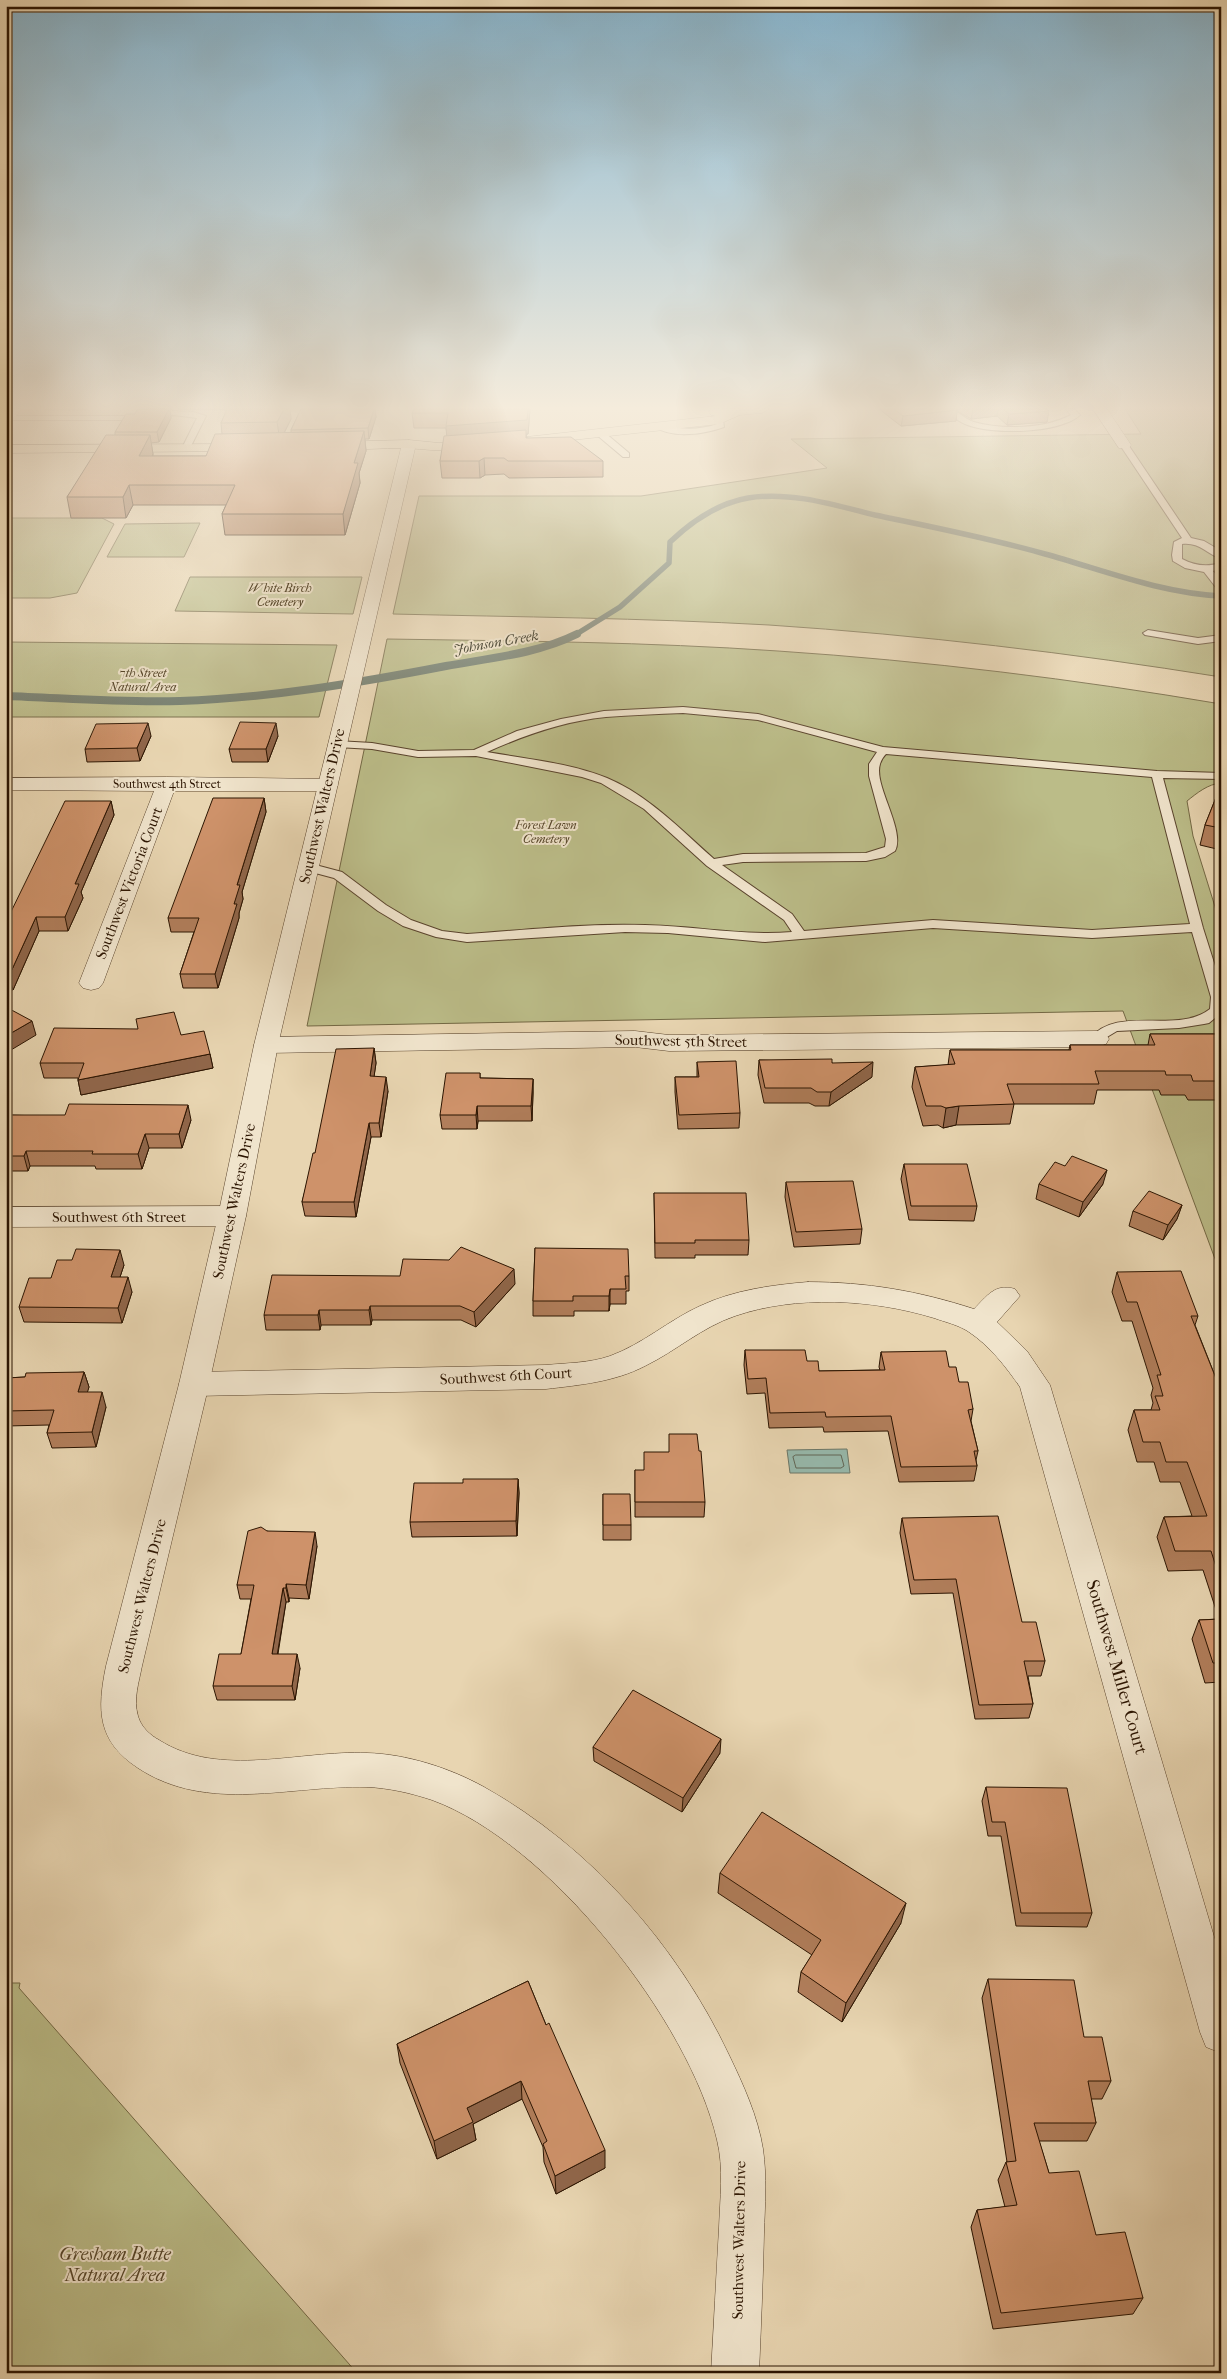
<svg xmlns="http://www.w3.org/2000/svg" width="1227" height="2379" font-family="'IM FELL French Canon',serif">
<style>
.green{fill:#bbbc88;stroke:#736844}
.water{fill:#97b9ac;stroke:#6c7768}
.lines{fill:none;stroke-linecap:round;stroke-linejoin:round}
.shore{stroke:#616656;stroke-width:1}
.stream-far1{stroke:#6c7768;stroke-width:5.5}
.stream{stroke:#6c7768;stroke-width:8}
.service-casing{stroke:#5a442d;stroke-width:2}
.minor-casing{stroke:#5a442d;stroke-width:1}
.tertiary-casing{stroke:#5a442d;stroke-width:1}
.primary-casing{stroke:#2b1401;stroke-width:1}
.service{fill:#f0e4cc;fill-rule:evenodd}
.minor{fill:#f0e4cc;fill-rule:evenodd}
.tertiary{fill:#f0e4cc;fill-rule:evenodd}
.primary{fill:#e8d5b1;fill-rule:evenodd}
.wall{fill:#b17e5b;stroke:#2b1401}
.shaded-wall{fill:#90664a;stroke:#2b1401}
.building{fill:#ce926a;stroke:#2b1401}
.labels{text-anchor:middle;stroke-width:4;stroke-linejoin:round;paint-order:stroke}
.far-park-label{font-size:12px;font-style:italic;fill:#56462a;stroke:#f0e4cc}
.far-street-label{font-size:12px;fill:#2b1401;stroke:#f0e4cc}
.far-water-label{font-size:14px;font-style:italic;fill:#514e3d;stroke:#f0e4cc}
.street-label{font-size:15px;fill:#2b1401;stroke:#f0e4cc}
.near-street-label{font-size:18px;fill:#2b1401;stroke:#f0e4cc}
.near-park-label{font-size:18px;font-style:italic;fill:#56462a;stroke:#f0e4cc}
</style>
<rect width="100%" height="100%" fill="#e8d5b1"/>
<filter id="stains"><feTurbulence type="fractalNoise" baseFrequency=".004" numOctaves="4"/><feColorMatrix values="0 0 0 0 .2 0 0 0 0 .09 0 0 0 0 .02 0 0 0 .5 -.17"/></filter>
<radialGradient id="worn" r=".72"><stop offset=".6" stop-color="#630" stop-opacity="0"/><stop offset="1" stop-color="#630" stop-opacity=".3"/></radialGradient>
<!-- green -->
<path class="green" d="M1125 409H1221V677C1071 653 920 635 769 625 643 618 518 617 393 614L419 496H641L827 468 791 439 1141 434Z
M6 518H102L114 524 77 593 50 598H6Z
M200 523 184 557H107L125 524Z
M190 577H362L353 614 175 611Z
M387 639C518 641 648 642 778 651 927 661 1074 679 1221 704V783C1208 784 1197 793 1187 801L1193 836 1221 926V1275L1123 1011 307 1026Z
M6 642 337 645 319 717H6Z
M6 1983H20L19 1988 357 2373H6Z"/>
<!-- water -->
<path class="water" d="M847 1449 850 1473H790L787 1450Z"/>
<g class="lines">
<!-- shore -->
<path class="shore" d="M796 1455H841L844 1466 841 1468H796L793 1457Z"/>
<!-- stream-far1 -->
<path class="stream-far1" d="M575 635 620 607 669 563 670 542C691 522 719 503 748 498 790 491 835 505 875 515 932 527 989 538 1045 554 1103 570 1160 593 1221 596"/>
<!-- stream -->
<path class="stream" d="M6 696C64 698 122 703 180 701 269 698 358 683 446 666 490 658 537 654 577 634"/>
<defs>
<path id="service" d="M946 409C958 409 963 419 974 422 1002 430 1045 429 1071 415L1066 409H1074L1080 415C1059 434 990 435 965 424 958 421 951 415 946 409Z
M173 411 193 412 206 416 189 450 182 448 197 418 173 415 125 420H6L8 416H125Z
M719 418 723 420 724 427C705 434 673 439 655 427L659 425C678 429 698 431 717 424L715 420Z
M598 432H604L629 453V457H623L598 436Z
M1121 443H1127L1191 538 1204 541 1221 551V559C1206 553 1199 542 1182 544V559C1195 566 1207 567 1221 563V569L1213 571 1221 581V591L1218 590 1204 572 1185 568 1173 561 1172 555 1174 542 1182 538 1120 445Z
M1148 630 1198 638 1221 635V641L1198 644 1145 635 1143 633Z
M683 707 758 714 883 747 1157 771 1221 773V779L1163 778 1203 928 1221 985V1013L1209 1023 1204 1024 1179 1028 1117 1031 1097 1043 1090 1039C1116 1004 1177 1035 1210 1009L1211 997 1192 932 1092 938 933 928 765 942 668 933 625 932 467 942 436 937 403 926 378 911 334 878 304 870 302 867 308 863 342 872 386 905 411 920 442 931 467 934C526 930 586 923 645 925 694 926 743 936 792 932L784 920 707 866 644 809 601 783 582 777 476 756 418 757 372 749 337 747 332 744 337 741 372 743 418 751 474 750 517 731 561 719 604 711ZM683 713 758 720 877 752 869 764V776L886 839 885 847 866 853 743 854 714 859C681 830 648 795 607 778 570 763 527 759 487 752 525 735 564 721 606 717 631 715 657 714 683 713ZM886 754 1152 777 1190 924 1092 930 933 920 804 931 792 914 722 865 743 862 866 861 885 857 895 851C906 830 873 785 880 764 881 760 884 756 886 754Z"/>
<path id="minor" d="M21 409 11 423 6 424 7 409Z
M1093 409H1107L1131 445 1129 448H1119Z
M167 777 328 779 335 781 338 785 335 789 328 791H174L103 983 99 988 91 990 83 988 79 983 154 791 6 790V778Z
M635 1031 669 1035 1097 1031 1106 1034 1109 1039 1106 1044 1097 1047 669 1051 635 1047 266 1053 257 1050 254 1045 257 1040 266 1037Z
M232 1206 242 1209 246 1216 242 1223 232 1226 6 1227V1207Z
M808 1282C866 1282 919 1291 974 1309 987 1296 995 1283 1015 1289L1020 1296 997 1322 1027 1351 1050 1385 1221 1960V2053L1206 2047 1200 2032 1020 1387C1006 1367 990 1346 969 1332 959 1325 945 1322 934 1318 872 1299 796 1295 735 1316 702 1327 676 1351 645 1366 614 1382 580 1385 546 1389L194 1396 183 1392 179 1384 183 1376 194 1372 546 1365C567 1363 590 1363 610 1356 643 1344 669 1320 700 1306 734 1290 772 1285 808 1282Z"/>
<path id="tertiary" d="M409 440 416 444 278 1045 246 1216 209 1384 142 1666C139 1682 133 1699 138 1716 141 1727 150 1735 159 1740 220 1779 300 1750 367 1753 406 1754 450 1768 484 1787 591 1847 677 1945 729 2055 743 2084 758 2117 763 2149 767 2177 765 2205 764 2233 763 2280 761 2326 759 2373H711C714 2325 716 2276 719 2228 720 2199 724 2168 717 2140 690 2021 548 1842 432 1800 411 1793 389 1788 367 1787 290 1785 208 1814 138 1768 97 1741 97 1710 106 1666L179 1384 218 1216 254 1045 402 444Z"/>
<path id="primary" d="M711 409H769L762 413 740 415 719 424 526 445 519 441 526 437 716 416 711 415 709 412Z
M409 440 439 443 480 440 487 444C478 456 423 449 407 448 381 448 355 450 329 450L322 446 329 442Z
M246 444 251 445 253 448 251 451 6 453V445Z"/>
</defs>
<!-- service casing -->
<use href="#service" class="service-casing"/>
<!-- minor casing -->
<use href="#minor" class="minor-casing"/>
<!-- tertiary casing -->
<use href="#tertiary" class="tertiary-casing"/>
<!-- primary casing -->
<use href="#primary" class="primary-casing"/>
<!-- service -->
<use href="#service" class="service"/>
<!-- minor -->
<use href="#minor" class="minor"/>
<!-- tertiary -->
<use href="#tertiary" class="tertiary"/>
<!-- primary -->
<use href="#primary" class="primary"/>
</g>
<!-- wall -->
<path class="wall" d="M46 409H88L87 410H46Z
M143 409H170L171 418 159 442 151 443 153 454V456H206L222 434 221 423 227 410 178 409H290L291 419 284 433H291V430L301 409H375L376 417 369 439H365L366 451 359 473 360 483 345 535H225L222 514 226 505H133L126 518H71L67 497 115 435V432L135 414Z
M530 409 528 434H526L527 438 603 461V477L509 478 504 474 485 475 480 478H442L440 461 447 436 446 428H414L412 413Z
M879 409H1047V422L1007 425 997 416 971 419 957 411 956 421 901 426Z
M151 736 140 761 87 762 85 749Z
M278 736 268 762H232L229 749Z
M1221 785V850L1200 845 1205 825Z
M264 798 266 812 242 892 243 899 239 913V918L218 988H183L180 974 194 932H171L168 918Z
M111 801 114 815 81 892 83 898 68 931H39L13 990H6V922Z
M1150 1034H1221V1100H1188L1185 1095H1161L1159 1090H1097L1094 1104H1014L1010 1124 956 1125 943 1128 938 1125 923 1126 912 1087 915 1067 948 1065 950 1050H1069L1070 1045H1148Z
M181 1035 210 1054 213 1068 81 1095 78 1080V1078H44L40 1063Z
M374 1048 376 1063 374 1076 388 1091 381 1137H371L356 1217 305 1216 302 1202 315 1153Z
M759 1060 832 1063 872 1077 829 1106H815L809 1103H764L758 1075Z
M697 1062 740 1113 739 1128 678 1129 675 1092V1077H697Z
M480 1073V1078L533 1079V1093L532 1121H478L477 1129H442L440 1115Z
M6 1115 191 1120 182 1148H149L142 1169H96L95 1166H30L28 1171H6Z
M904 1164 977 1206 974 1221 909 1220 901 1179Z
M1065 1166 1103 1184 1079 1217 1036 1199 1039 1184Z
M786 1182 862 1229 860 1244 794 1247 785 1197Z
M654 1193 749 1240 748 1255H695V1258H655Z
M1182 1205 1177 1219 1163 1240 1129 1226 1133 1211Z
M535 1248 629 1276V1291H626V1304H610L609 1311H574V1316H533V1301Z
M124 1265 120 1277 132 1292 122 1323 24 1322 19 1307 51 1278Z
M1117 1272 1198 1316 1195 1325 1221 1391V1682L1205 1683 1192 1639 1199 1620 1219 1619 1203 1570 1168 1571 1157 1537 1164 1517 1192 1516 1180 1482H1160L1154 1462H1137L1128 1430 1134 1410H1151L1153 1403 1151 1395 1153 1388 1132 1321H1122L1112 1292Z
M515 1284 476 1327 461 1320H372L371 1325H321L320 1330H266L264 1315Z
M745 1350 819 1371 880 1370 879 1367 881 1352 949 1367 959 1382 973 1409 971 1421 978 1451 976 1460 977 1466 974 1481 899 1482 888 1431 824 1432 823 1427 769 1428 765 1393 747 1394 744 1365Z
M84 1372 89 1387 87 1392 106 1407 96 1447 52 1448 47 1433 49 1425 6 1426V1378L25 1377Z
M635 1470 705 1502 704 1517H635Z
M518 1479 519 1493 517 1536 412 1537 410 1522 463 1483Z
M603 1494 631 1525V1540H603Z
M902 1518 1022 1622 1045 1661 1041 1676H1028L1033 1704 1029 1718 975 1719 953 1593 911 1594 900 1533Z
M267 1531 317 1546 309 1599 289 1598V1602H286L278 1654 300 1668 295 1700H217L213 1686 241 1654 251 1599H240L237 1585Z
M593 1747 720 1753 682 1812 594 1761Z
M986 1787 1092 1913 1087 1927 1016 1926 1001 1836H988L982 1801Z
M720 1873 901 1923 842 2022 798 1992 801 1972 812 1955 718 1893Z
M988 1979 1084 2037 1111 2081 1102 2099H1091L1096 2123 1087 2141H1039L1049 2173 1143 2298 1133 2314 993 2329 971 2227 977 2210 1005 2207 998 2180 1006 2162H1007L982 1998Z
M528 1981 605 2168 556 2194 544 2162 543 2147 522 2099 473 2124 476 2140 437 2159 400 2063 397 2044Z"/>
<!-- shaded-wall -->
<path class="shaded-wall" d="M143 409H172H170L171 418 159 442 157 432 144 412Z
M284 409H290L291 419 280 441 277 422Z
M374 409H375L376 417 369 439 368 428Z
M528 409H530L528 434H526L527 446 447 440 446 426Z
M973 409H998L997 416 971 419Z
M957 410 956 421 901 426 903 416Z
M1049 411 1047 422 1007 425 1009 414Z
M364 431 366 451 359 473 360 483 345 535 343 514 354 463Z
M150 435 153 454 143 476 139 456Z
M484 458 485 475 480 478 479 461Z
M129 485 133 505 126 518 123 497Z
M148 723 151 736 140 761 137 748Z
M276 723 278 736 268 762 266 749Z
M264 798 266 812 242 892 243 899 239 913V918L218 988 215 974 234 904 237 885Z
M111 801 114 815 81 892 83 898 68 931 65 917 75 884Z
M36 917 39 931 13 990 9 976Z
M32 1021 36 1035 6 1053V1036Z
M374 1048 376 1063 372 1091 370 1076Z
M210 1054 213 1068 81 1095 78 1080Z
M873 1062 872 1077 829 1106 831 1092Z
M386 1077 388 1091 381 1137 379 1123Z
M533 1079V1093L532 1121 531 1106Z
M188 1105 191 1120 182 1148 179 1134Z
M477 1106 478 1121 477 1129 476 1115Z
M959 1106 956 1125 943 1128 946 1108Z
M369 1123 371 1137 356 1217 354 1202Z
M145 1134 149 1148 142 1169 138 1154Z
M26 1151 30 1166 28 1171 24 1156Z
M1107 1170 1103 1184 1079 1217 1083 1202Z
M1182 1205 1177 1219 1163 1240 1168 1225Z
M120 1250 124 1265 115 1292 111 1277Z
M514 1269 515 1284 476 1327 474 1312Z
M128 1277 132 1292 122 1323 118 1308Z
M610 1289V1304L609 1311V1296Z
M370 1306 372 1320 371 1325 369 1310Z
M319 1310 321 1325 320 1330 318 1315Z
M84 1372 89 1387 83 1407 78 1392Z
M102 1392 106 1407 96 1447 92 1432Z
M518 1479 519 1493 517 1536 516 1521Z
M315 1532 317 1546 309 1599 306 1585Z
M286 1584 289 1598V1602L286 1588Z
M283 1588 286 1602 275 1668 272 1654Z
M297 1654 300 1668 295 1700 292 1686Z
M721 1739 720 1753 682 1812 683 1798Z
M906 1903 901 1923 842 2022 846 2003Z
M521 2081 522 2099 473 2124 476 2140 437 2159 434 2141 467 2108Z
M605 2150V2168L556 2194 555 2176Z"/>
<!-- building -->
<path class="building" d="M150 409H169L157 432H115L126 414H135L137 410Z
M227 409H284L277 422 221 423Z
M301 409H374L368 428 291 430Z
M414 409H528L527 420 446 426 448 413H412Z
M894 409H956L957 410 903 416Z
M1003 409H1047L1049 411 1009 414Z
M526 430V438L571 437 603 461H508L504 458H484L479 461H440L444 436Z
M364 431 354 463H358L343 514H222L235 485H129L123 497H67L106 435H150L139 456H206L215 434Z
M240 722 276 723 266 749H229Z
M148 723 137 748 85 749 96 724Z
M1221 785V828L1205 825Z
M213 798H264L237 885H240L234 904H237L215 974H180L199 918H168Z
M65 801H111L75 884H79L65 917H36L9 976H6V922Z
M6 1007 32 1021 6 1036Z
M174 1012 181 1035 204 1031 210 1054 78 1080 84 1063H40L54 1028 138 1029 136 1019Z
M1150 1034H1221V1081H1193L1191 1075H1166L1165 1071H1095L1099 1084H1007L1014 1104 959 1106 946 1108 941 1106H926L915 1067 955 1064 950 1050H1071L1070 1045H1155Z
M374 1048 370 1076 386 1077 379 1123H369L354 1202H302L313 1153H315L336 1049Z
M832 1059V1063L873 1062 831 1092H817L811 1088H765L759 1060Z
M736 1061 740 1113 679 1115 675 1077H699L697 1062Z
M446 1073H480V1078L533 1079 531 1106H477L476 1115H440Z
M69 1104 188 1105 179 1134H145L138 1154H92L93 1151H26L24 1156H6V1115H65Z
M1072 1156 1107 1170 1083 1202 1039 1184 1055 1162 1065 1166Z
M904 1164H967L977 1206H911Z
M853 1181 862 1229 796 1232 786 1182Z
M1149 1191 1182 1205 1168 1225 1133 1211Z
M654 1193H746L749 1240H695V1243H655Z
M461 1247 514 1269 474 1312 460 1306H370L369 1310H319L318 1315H264L272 1275 400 1276 403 1259 449 1260Z
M535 1248 628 1249 629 1276H625L626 1289H610L609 1296H573V1301H533Z
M76 1249 120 1250 111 1277H128L118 1308 19 1307 29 1278H51L57 1260H72Z
M1181 1271 1198 1316H1191L1221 1391V1582L1211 1551H1175L1164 1517 1207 1516 1187 1462H1166L1160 1442H1143L1134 1410H1160L1155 1396H1163L1157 1375H1161L1137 1302H1127L1117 1272Z
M745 1350H805L807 1361H818L819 1371 885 1370 881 1352 946 1351 949 1367H956L959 1382H968L973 1409 968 1410 978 1451H974L977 1466 901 1467 891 1416 826 1417 825 1412 770 1413 766 1378 748 1379Z
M84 1372 78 1392H102L92 1432 47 1433 54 1410 6 1411V1378L25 1377 26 1373Z
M669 1434H697L699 1451H701L705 1502H635V1470H644V1452H669Z
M463 1479H518L516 1521 410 1522 414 1483H463Z
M603 1494H630L631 1525H603Z
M998 1516 1022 1622H1036L1045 1661H1024L1033 1704 979 1705 956 1579 914 1580 902 1518Z
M261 1527 267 1531 315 1532 306 1585 286 1584V1588H283L272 1654H297L292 1686H213L219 1654H241L254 1585H237L248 1531Z
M1221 1619V1663H1213L1199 1620Z
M633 1690 721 1739 683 1798 593 1747Z
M986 1787 1067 1788 1092 1913H1021L1005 1822H992Z
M762 1812 906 1903 846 2003 801 1972 821 1940 720 1873Z
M988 1979 1074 1980 1084 2037H1102L1111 2081H1088L1096 2123H1034L1049 2173 1079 2171 1096 2235 1125 2232 1143 2298 1001 2313 977 2210 1017 2205 1006 2162 1016 2161Z
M528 1981 546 2025 549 2023 605 2150 555 2176 543 2144 547 2141 521 2081 467 2108 473 2122 434 2141 397 2044Z"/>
<!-- sky -->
<linearGradient id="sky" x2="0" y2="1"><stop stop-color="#87b6d0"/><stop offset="0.55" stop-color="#f5ecdc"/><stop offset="1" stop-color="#f5ecdc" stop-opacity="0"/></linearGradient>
<rect width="1227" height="742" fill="url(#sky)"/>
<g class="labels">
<!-- far-park labels -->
<g class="far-park-label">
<text x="280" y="592">White Birch<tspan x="280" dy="14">Cemetery</tspan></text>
<text x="143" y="677">7th Street<tspan x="143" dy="14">Natural Area</tspan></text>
<text x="546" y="829">Forest Lawn<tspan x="546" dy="14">Cemetery</tspan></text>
</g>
<!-- far-street labels -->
<g class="far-street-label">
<text x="167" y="788">Southwest 4th Street</text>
</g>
<!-- far-water labels -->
<g class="far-water-label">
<text transform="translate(496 642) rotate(-10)" y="5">Johnson Creek</text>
</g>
<!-- street labels -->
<g class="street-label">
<text transform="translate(322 806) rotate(-77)" y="5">Southwest Walters Drive</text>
<text transform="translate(129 883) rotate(-69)" y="5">Southwest Victoria Court</text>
<text transform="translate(681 1041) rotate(1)" y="5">Southwest 5th Street</text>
<text transform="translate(234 1201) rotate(-78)" y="5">Southwest Walters Drive</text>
<text x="119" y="1222">Southwest 6th Street</text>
<text transform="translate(506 1376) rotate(-3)" y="5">Southwest 6th Court</text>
<text transform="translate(142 1596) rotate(-76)" y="5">Southwest Walters Drive</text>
<text transform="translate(739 2240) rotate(-89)" y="5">Southwest Walters Drive</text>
</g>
<!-- near-street labels -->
<g class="near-street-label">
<text transform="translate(1117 1667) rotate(74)" y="6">Southwest Miller Court</text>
</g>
<!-- near-park labels -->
<g class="near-park-label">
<text x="115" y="2260">Gresham Butte<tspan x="115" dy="21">Natural Area</tspan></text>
</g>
</g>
<!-- margin -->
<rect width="1227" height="2379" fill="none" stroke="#e8d5b1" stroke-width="25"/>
<rect x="8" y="8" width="1212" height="2364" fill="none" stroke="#2b1401" stroke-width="2.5"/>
<rect x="12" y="12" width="1202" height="2354" fill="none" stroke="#2b1401"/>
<rect width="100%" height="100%" filter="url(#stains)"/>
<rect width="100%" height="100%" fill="url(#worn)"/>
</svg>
